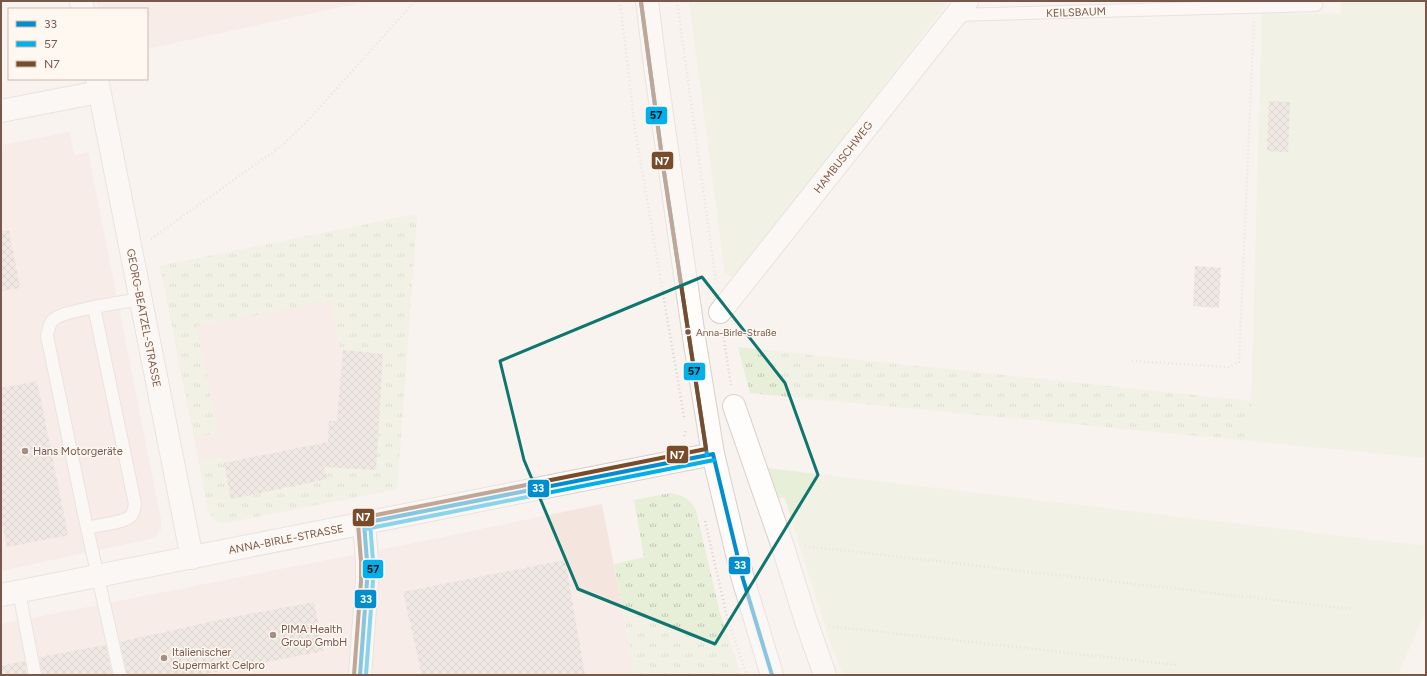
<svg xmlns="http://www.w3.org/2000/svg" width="1427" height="676" font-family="Figtree,sans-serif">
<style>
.commercial{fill:#f5e5df}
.grass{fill:url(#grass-tufts)}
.green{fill:#e8efd9}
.building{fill:url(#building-cross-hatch)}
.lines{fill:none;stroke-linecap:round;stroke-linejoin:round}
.service-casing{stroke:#d8d0cc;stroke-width:14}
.minor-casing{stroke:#d8d0cc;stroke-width:24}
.tertiary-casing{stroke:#d8d0cc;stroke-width:24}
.path{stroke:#dad1d0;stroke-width:2.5;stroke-dasharray:1 3;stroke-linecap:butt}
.service{stroke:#fefdfc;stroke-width:12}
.minor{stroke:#fefdfc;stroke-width:22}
.tertiary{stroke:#fefdfc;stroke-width:22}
.bus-1-casing{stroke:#fff8f1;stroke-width:7}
.bus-2-casing{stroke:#fff8f1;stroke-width:7}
.bus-3-casing{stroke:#fff8f1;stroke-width:7}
.bus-1{stroke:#008ecf;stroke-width:4}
.bus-2{stroke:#00b0eb;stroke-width:4}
.bus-3{stroke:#7a4b2a;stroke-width:4}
.marked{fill:none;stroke:#0f766e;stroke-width:3;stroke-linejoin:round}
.bus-dot{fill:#78574d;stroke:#fff8f1;stroke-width:1.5}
.poi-dot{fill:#a58e85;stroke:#fff8f1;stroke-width:1.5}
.labels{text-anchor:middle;stroke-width:3;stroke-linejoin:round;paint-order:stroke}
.bus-label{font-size:10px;fill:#78574d;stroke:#fff8f1;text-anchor:start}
.street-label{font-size:11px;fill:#78574d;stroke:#fff8f1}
.poi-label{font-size:11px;fill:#78574d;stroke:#fff8f1;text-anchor:start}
.line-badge{stroke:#fff8f1;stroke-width:1.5}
.badge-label{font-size:11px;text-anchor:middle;font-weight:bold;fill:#fff}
.pale-badge-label{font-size:11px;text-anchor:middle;font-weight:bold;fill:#111}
</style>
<defs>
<pattern id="grass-tufts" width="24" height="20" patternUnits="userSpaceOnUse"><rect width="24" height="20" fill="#e8efd9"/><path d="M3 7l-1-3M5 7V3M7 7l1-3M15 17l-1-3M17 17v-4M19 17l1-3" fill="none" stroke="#c1c4b2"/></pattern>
<pattern id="building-cross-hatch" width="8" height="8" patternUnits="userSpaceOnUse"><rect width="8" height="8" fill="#e5dbd6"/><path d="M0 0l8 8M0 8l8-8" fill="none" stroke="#beb4b0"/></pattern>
</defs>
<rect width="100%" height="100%" fill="#f8f3ee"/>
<!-- commercial -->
<path class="commercial" d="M96 1H369L147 49V9H98Z
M70 132 74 155 88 152 161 520V530L155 537 150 539 1 571V145Z
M417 214 397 489 225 523 217 521 211 516 208 508 160 266Z
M602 504 635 675H1V624L419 542Z"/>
<!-- grass -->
<path class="grass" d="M417 214 397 489 225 523C221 523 217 522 214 519 205 511 202 473 200 461L222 456 231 499 326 479 325 469 333 467 376 425 379 424 383 354 340 350 331 301 197 326 218 433 195 437 160 266Z
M738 347 1251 401 1250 441 750 393Z
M670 493C682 495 691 499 696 510L720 613 741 675H635L614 564 644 557 634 500Z"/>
<!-- green -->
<path class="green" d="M689 1H949L735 278 725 274Z
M1341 1H1426V458L1250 441 1262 13 1341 14Z
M767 468 1426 546V610L1398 675H843L828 636 785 499 775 497Z"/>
<!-- building -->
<path class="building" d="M1269 101 1290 102 1288 152 1267 151Z
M1 231H9L20 288 1 291Z
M1195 266 1221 268 1219 308 1193 306Z
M343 350 383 354 376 470 324 467 327 479 231 499 224 463 328 442 329 421H337Z
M37 381 68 535 7 547 1 518V388Z
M565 560 585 675H422L403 592Z
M314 602 324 651 199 675H127L120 642 223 619Z
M106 645 112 675H42L39 657Z
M25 661 27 675H1V666Z"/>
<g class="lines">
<defs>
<path id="service" d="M955 15 1316 5
M94 307 140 299
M87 528C97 525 124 523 131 516 134 513 134 508 135 504L94 307C83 310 59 313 52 321 49 325 48 331 47 336L87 528 120 675
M19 592 35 675"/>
<path id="minor" d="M81 1 83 9
M97 79 192 558
M1 111 99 92
M720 312 967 1
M734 406 782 544 807 624 825 675
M1 595 713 454
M360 675 367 581V561L364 523"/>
<path id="tertiary" d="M647 1 655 66 695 344 713 454 743 579 772 675"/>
</defs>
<!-- service casing -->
<use href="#service" class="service-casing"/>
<!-- minor casing -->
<use href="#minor" class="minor-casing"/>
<!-- tertiary casing -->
<use href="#tertiary" class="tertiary-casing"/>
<!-- path -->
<path class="path" d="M620 1 635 129 684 417
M677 1 716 282
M151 239 284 144 312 116 415 1
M723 333 731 385
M1132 361 1229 367 1239 362 1254 21
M684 436 686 430
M705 521 728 621 747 675
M805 546 1353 609
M829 626 1177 665"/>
<!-- service -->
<use href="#service" class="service"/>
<!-- minor -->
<use href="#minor" class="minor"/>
<!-- tertiary -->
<use href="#tertiary" class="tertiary"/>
<defs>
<path id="bus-1" d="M713 454 743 579 772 675
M364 523 713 454
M360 675 367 581V561L364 523"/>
<path id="bus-2" d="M641 2 664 172 707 455
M365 529 714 460
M366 675 373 581V561L370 523"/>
<path id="bus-3" d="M354 675 361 581V561L358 523 361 518 706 449 664 172 641 2"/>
</defs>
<!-- bus-1 casing -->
<use href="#bus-1" class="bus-1-casing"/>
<!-- bus-2 casing -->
<use href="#bus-2" class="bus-2-casing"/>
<!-- bus-3 casing -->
<use href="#bus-3" class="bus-3-casing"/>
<!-- bus-1 -->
<use href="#bus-1" class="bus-1"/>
<!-- bus-2 -->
<use href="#bus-2" class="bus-2"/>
<!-- bus-3 -->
<use href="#bus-3" class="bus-3"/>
</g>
<!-- marked area -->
<path d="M0 0H1427V676H0ZM702 277 785 383 818 475 715 644 578 589 524 460 500 361Z" fill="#f8f3ee" fill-opacity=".55" fill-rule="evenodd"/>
<path class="marked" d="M702 277 785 383 818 475 715 644 578 589 524 460 500 361Z"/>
<!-- markers -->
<circle class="bus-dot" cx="688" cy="332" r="3.5"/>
<g class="poi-dot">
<circle cx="25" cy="451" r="4"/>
<circle cx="273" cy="635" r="4"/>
<circle cx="164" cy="658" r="4"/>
</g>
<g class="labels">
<!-- bus labels -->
<g class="bus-label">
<text x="696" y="336">Anna-Birle-Straße</text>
</g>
<!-- street labels -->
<g class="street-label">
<text transform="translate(1076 12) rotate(-2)" y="4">KEILSBAUM</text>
<text transform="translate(843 157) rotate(-52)" y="4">HAMBUSCHWEG</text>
<text transform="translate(144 318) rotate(79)" y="4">GEORG-BEATZEL-STRASSE</text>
<text transform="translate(286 539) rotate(-11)" y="4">ANNA-BIRLE-STRASSE</text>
</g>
<!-- poi labels -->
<g class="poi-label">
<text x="33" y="455">Hans Motorgeräte</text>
<text x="281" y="633">PIMA Health<tspan x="281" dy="13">Group GmbH</tspan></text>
<text x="172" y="656">Italienischer<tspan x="172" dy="13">Supermarkt Celpro</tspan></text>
</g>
</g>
<g class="line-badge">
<rect x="645" y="106" width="23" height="19" rx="4" fill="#00b0eb"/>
<rect x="651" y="151" width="23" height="19" rx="4" fill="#7a4b2a"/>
<rect x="683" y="362" width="23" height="19" rx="4" fill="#00b0eb"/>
<rect x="666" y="445" width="23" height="19" rx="4" fill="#7a4b2a"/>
<rect x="527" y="479" width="23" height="19" rx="4" fill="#008ecf"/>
<rect x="352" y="508" width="23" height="19" rx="4" fill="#7a4b2a"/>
<rect x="728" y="556" width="23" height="19" rx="4" fill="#008ecf"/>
<rect x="362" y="559" width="22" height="20" rx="4" fill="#00b0eb"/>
<rect x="354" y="589" width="23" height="20" rx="4" fill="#008ecf"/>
</g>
<g class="badge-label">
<text x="662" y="165">N7</text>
<text x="677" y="459">N7</text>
<text x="538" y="492">33</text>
<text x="363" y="521">N7</text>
<text x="740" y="569">33</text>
<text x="366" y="603">33</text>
</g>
<g class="pale-badge-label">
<text x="656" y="119">57</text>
<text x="694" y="375">57</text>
<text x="373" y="573">57</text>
</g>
<!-- border -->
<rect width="1427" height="676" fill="none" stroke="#78574d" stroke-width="4"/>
<!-- legend -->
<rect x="8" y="8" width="140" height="72" fill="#fff8f1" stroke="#c9b8af"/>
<rect x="16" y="21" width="20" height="6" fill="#008ecf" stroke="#c9b8af"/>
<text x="44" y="28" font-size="12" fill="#78574d">33</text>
<rect x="16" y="41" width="20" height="6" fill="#00b0eb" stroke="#c9b8af"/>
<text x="44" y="48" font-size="12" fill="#78574d">57</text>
<rect x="16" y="61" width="20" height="6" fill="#7a4b2a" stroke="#c9b8af"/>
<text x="44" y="68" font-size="12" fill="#78574d">N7</text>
</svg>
